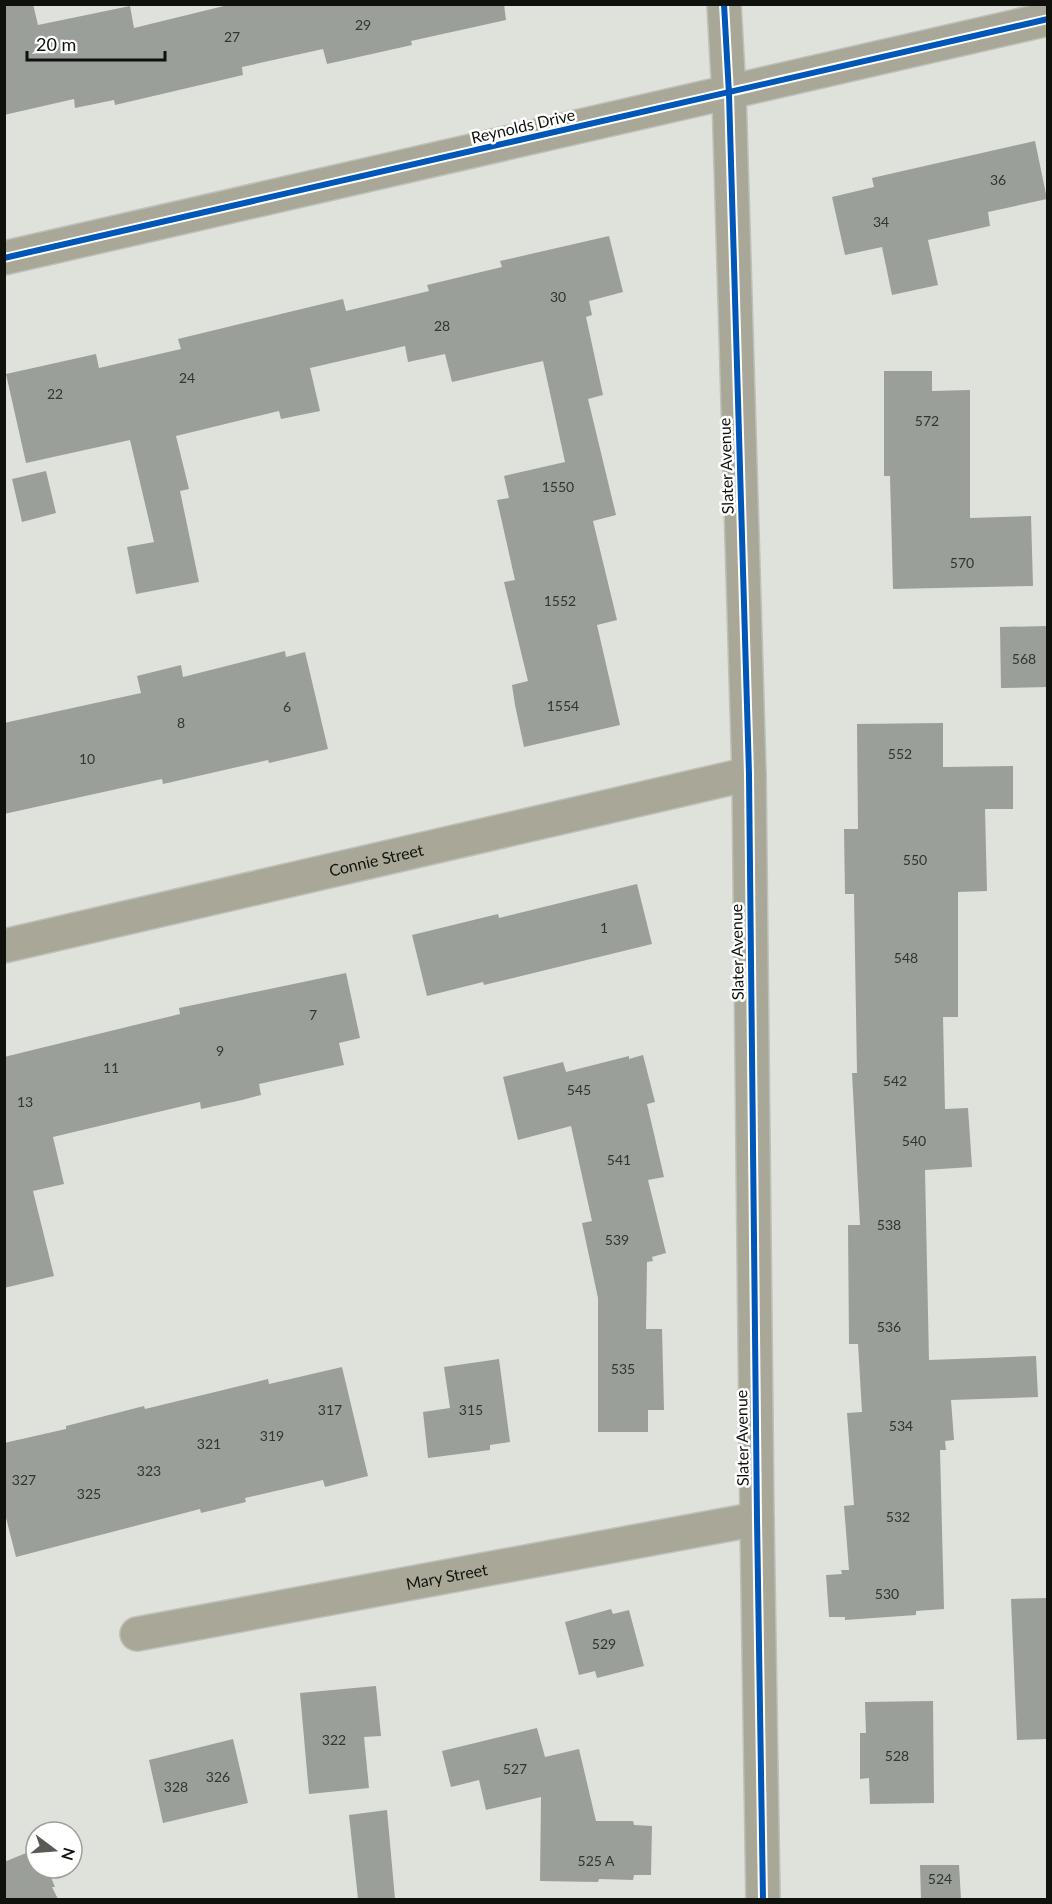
<svg xmlns="http://www.w3.org/2000/svg" width="1052" height="1904" font-family="Lato,sans-serif">
<style>
.building{fill:#9b9f9a}
.lines{fill:none;stroke-linecap:round;stroke-linejoin:round}
.minor-casing{stroke:#bec0ba;stroke-width:36}
.minor{stroke:#a9a797;stroke-width:33}
.cycleway-casing{stroke:#fff;stroke-width:10}
.cycleway{stroke:#0057b8;stroke-width:6}
.labels{text-anchor:middle;stroke-width:5;stroke-linejoin:round;paint-order:stroke}
.number-label{font-size:14px;fill:#323530}
.street-label{font-size:16px;fill:#0f120c;stroke:#fff}
</style>
<rect width="100%" height="100%" fill="#dfe2da"/>
<!-- building -->
<path class="building" d="M4 4H33L38 25 130 6 134 28 232 4H504L506 20 411 41 412 45 327 64 323 49 242 67 243 75 115 105 114 100 75 108 74 99 4 115Z
M1035 141 1047 199 988 212 990 226 928 240 938 285 892 295 882 247 845 255 832 197 874 187 872 178Z
M609 236 623 292 589 301 592 315 586 317 603 395 588 399 616 515 593 521 617 620 597 625 620 725 524 747 515 705 512 685 528 681 504 582 515 580 497 500 509 498 504 476 565 462 543 361 452 382 445 354 408 362 405 346 310 368 320 411 281 419 279 411 176 436 189 489 180 491 199 582 136 594 127 547 154 542 130 440 26 463 6 374 96 354 99 368 181 349 178 339 343 299 346 311 429 291 427 285 502 267 500 261Z
M884 371H932V391L970 390V518L1031 516 1033 586 893 589 890 476H884Z
M46 471 56 513 22 522 12 479Z
M1047 626V687L1001 688 1000 627Z
M285 651 286 657 305 652 328 749 269 763 268 760 163 784 162 779 4 814V723L141 693 137 676 181 665 183 677Z
M943 723V767L1013 766V809H985L987 891 958 892V1017H943L945 1109 968 1108 972 1167 925 1170 929 1360 1036 1356 1038 1397 951 1400 954 1440 945 1441 946 1450H940L944 1609 916 1611V1615L845 1620V1617H829L826 1575 842 1574 841 1570H849L844 1506 854 1505 847 1413 862 1412 858 1344H849L848 1225H860L852 1073H857L854 894H845L844 829H858L857 724Z
M637 884 652 944 484 985 483 982 427 996 412 935 498 914 499 918Z
M346 973 360 1038 339 1043 344 1065 259 1084 261 1095 242 1100 201 1109 200 1102 53 1137 64 1184 33 1191 54 1276 4 1288V1057L180 1014 179 1008Z
M643 1055 655 1102 647 1104 664 1177 648 1180 666 1253 652 1257 653 1261 647 1262 646 1329H662L664 1410H648V1432H598V1298L582 1223 592 1221 571 1126 518 1140 503 1077 563 1062 566 1072 629 1056V1059Z
M499 1359 510 1442 490 1445V1450L428 1458 423 1412 450 1408 444 1367Z
M342 1367 368 1476 325 1487 323 1480 245 1498 246 1502 201 1513 200 1509 16 1557 4 1510V1443L66 1429V1426L144 1406 145 1409 268 1379 269 1384Z
M1047 1598V1739L1017 1740 1011 1599Z
M611 1609 613 1614 629 1610 644 1666 597 1678 595 1671 579 1675 565 1622Z
M376 1686 381 1736 364 1737 369 1788 309 1794 300 1693Z
M933 1701 934 1803 870 1804 869 1778 860 1779V1733H866L865 1702Z
M537 1728 545 1757 579 1749 596 1821H633L634 1825 652 1826 651 1875H634L633 1880 599 1879 598 1882 540 1881 541 1797 486 1810 479 1780 451 1787 442 1751Z
M233 1739 248 1803 163 1823 149 1760Z
M387 1810 395 1899H358L349 1815Z
M36 1849V1868H47L55 1887H52L58 1899H4V1862Z
M920 1865H959L961 1899H921Z"/>
<g class="lines">
<defs>
<g id="minor">
<path d="M724 4 729 94 749 774 757 1519 763 1900"/>
<path d="M4 258 1048 19"/>
<path id="s1" d="M4 946 749 774"/>
<path id="s2" d="M137 1634 757 1519"/>
</g>
</defs>
<!-- minor casing -->
<use href="#minor" class="minor-casing"/>
<!-- minor -->
<use href="#minor" class="minor"/>
<defs>
<path id="cycleway" d="M724 4 729 94 749 774 757 1519 763 1900
M4 258 1048 19"/>
</defs>
<!-- cycleway casing -->
<use href="#cycleway" class="cycleway-casing"/>
<!-- cycleway -->
<use href="#cycleway" class="cycleway"/>
</g>
<g class="labels">
<!-- number labels -->
<g class="number-label">
<text x="363" y="30">29</text>
<text x="232" y="42">27</text>
<text x="998" y="185">36</text>
<text x="881" y="227">34</text>
<text x="558" y="302">30</text>
<text x="442" y="331">28</text>
<text x="187" y="383">24</text>
<text x="55" y="399">22</text>
<text x="927" y="426">572</text>
<text x="558" y="492">1550</text>
<text x="962" y="568">570</text>
<text x="560" y="606">1552</text>
<text x="1024" y="664">568</text>
<text x="563" y="711">1554</text>
<text x="287" y="712">6</text>
<text x="181" y="728">8</text>
<text x="900" y="759">552</text>
<text x="87" y="764">10</text>
<text x="915" y="865">550</text>
<text x="604" y="933">1</text>
<text x="906" y="963">548</text>
<text x="313" y="1020">7</text>
<text x="220" y="1056">9</text>
<text x="111" y="1073">11</text>
<text x="895" y="1086">542</text>
<text x="579" y="1095">545</text>
<text x="25" y="1107">13</text>
<text x="914" y="1146">540</text>
<text x="619" y="1165">541</text>
<text x="889" y="1230">538</text>
<text x="617" y="1245">539</text>
<text x="889" y="1332">536</text>
<text x="623" y="1374">535</text>
<text x="330" y="1415">317</text>
<text x="471" y="1415">315</text>
<text x="901" y="1431">534</text>
<text x="272" y="1441">319</text>
<text x="209" y="1449">321</text>
<text x="149" y="1476">323</text>
<text x="24" y="1485">327</text>
<text x="89" y="1499">325</text>
<text x="898" y="1522">532</text>
<text x="887" y="1599">530</text>
<text x="604" y="1649">529</text>
<text x="334" y="1745">322</text>
<text x="897" y="1761">528</text>
<text x="515" y="1774">527</text>
<text x="218" y="1782">326</text>
<text x="176" y="1792">328</text>
<text x="596" y="1866">525 A</text>
<text x="940" y="1884">524</text>
</g>
<!-- street labels -->
<g class="street-label">
<text transform="translate(523 126) rotate(-13)" y="6">Reynolds Drive</text>
<text transform="translate(726 466) rotate(-92)" y="6">Slater Avenue</text>
<text dy="6" stroke="none"><textPath href="#s1" startOffset="382">Connie Street</textPath></text>
<text transform="translate(737 952) rotate(-91)" y="6">Slater Avenue</text>
<text transform="translate(742 1438) rotate(-91)" y="6">Slater Avenue</text>
<text dy="6" stroke="none"><textPath href="#s2" startOffset="315">Mary Street</textPath></text>
</g>
</g>
<!-- border -->
<rect width="1052" height="1904" fill="none" stroke="#0f120c" stroke-width="12"/>
<!-- north arrow -->
<g transform="translate(54 1850) rotate(106)"><circle r="28" fill="#ffffff" stroke="#9fa09e" stroke-width="1.5"/>
<path d="M0-4.5L10 22L0 15L-10 22Z" fill="#585b54"/>
<text y="-9" font-size="16" font-weight="bold" text-anchor="middle" fill="#0f120c">N</text>
</g>
<!-- scale -->
<path d="M27 51v9h138v-9" fill="none" stroke="#0f120c" stroke-width="3"/>
<text x="36" y="51" font-size="18" fill="#0f120c" stroke="#ffffff" stroke-width="4.5" paint-order="stroke">20 m</text>
</svg>
